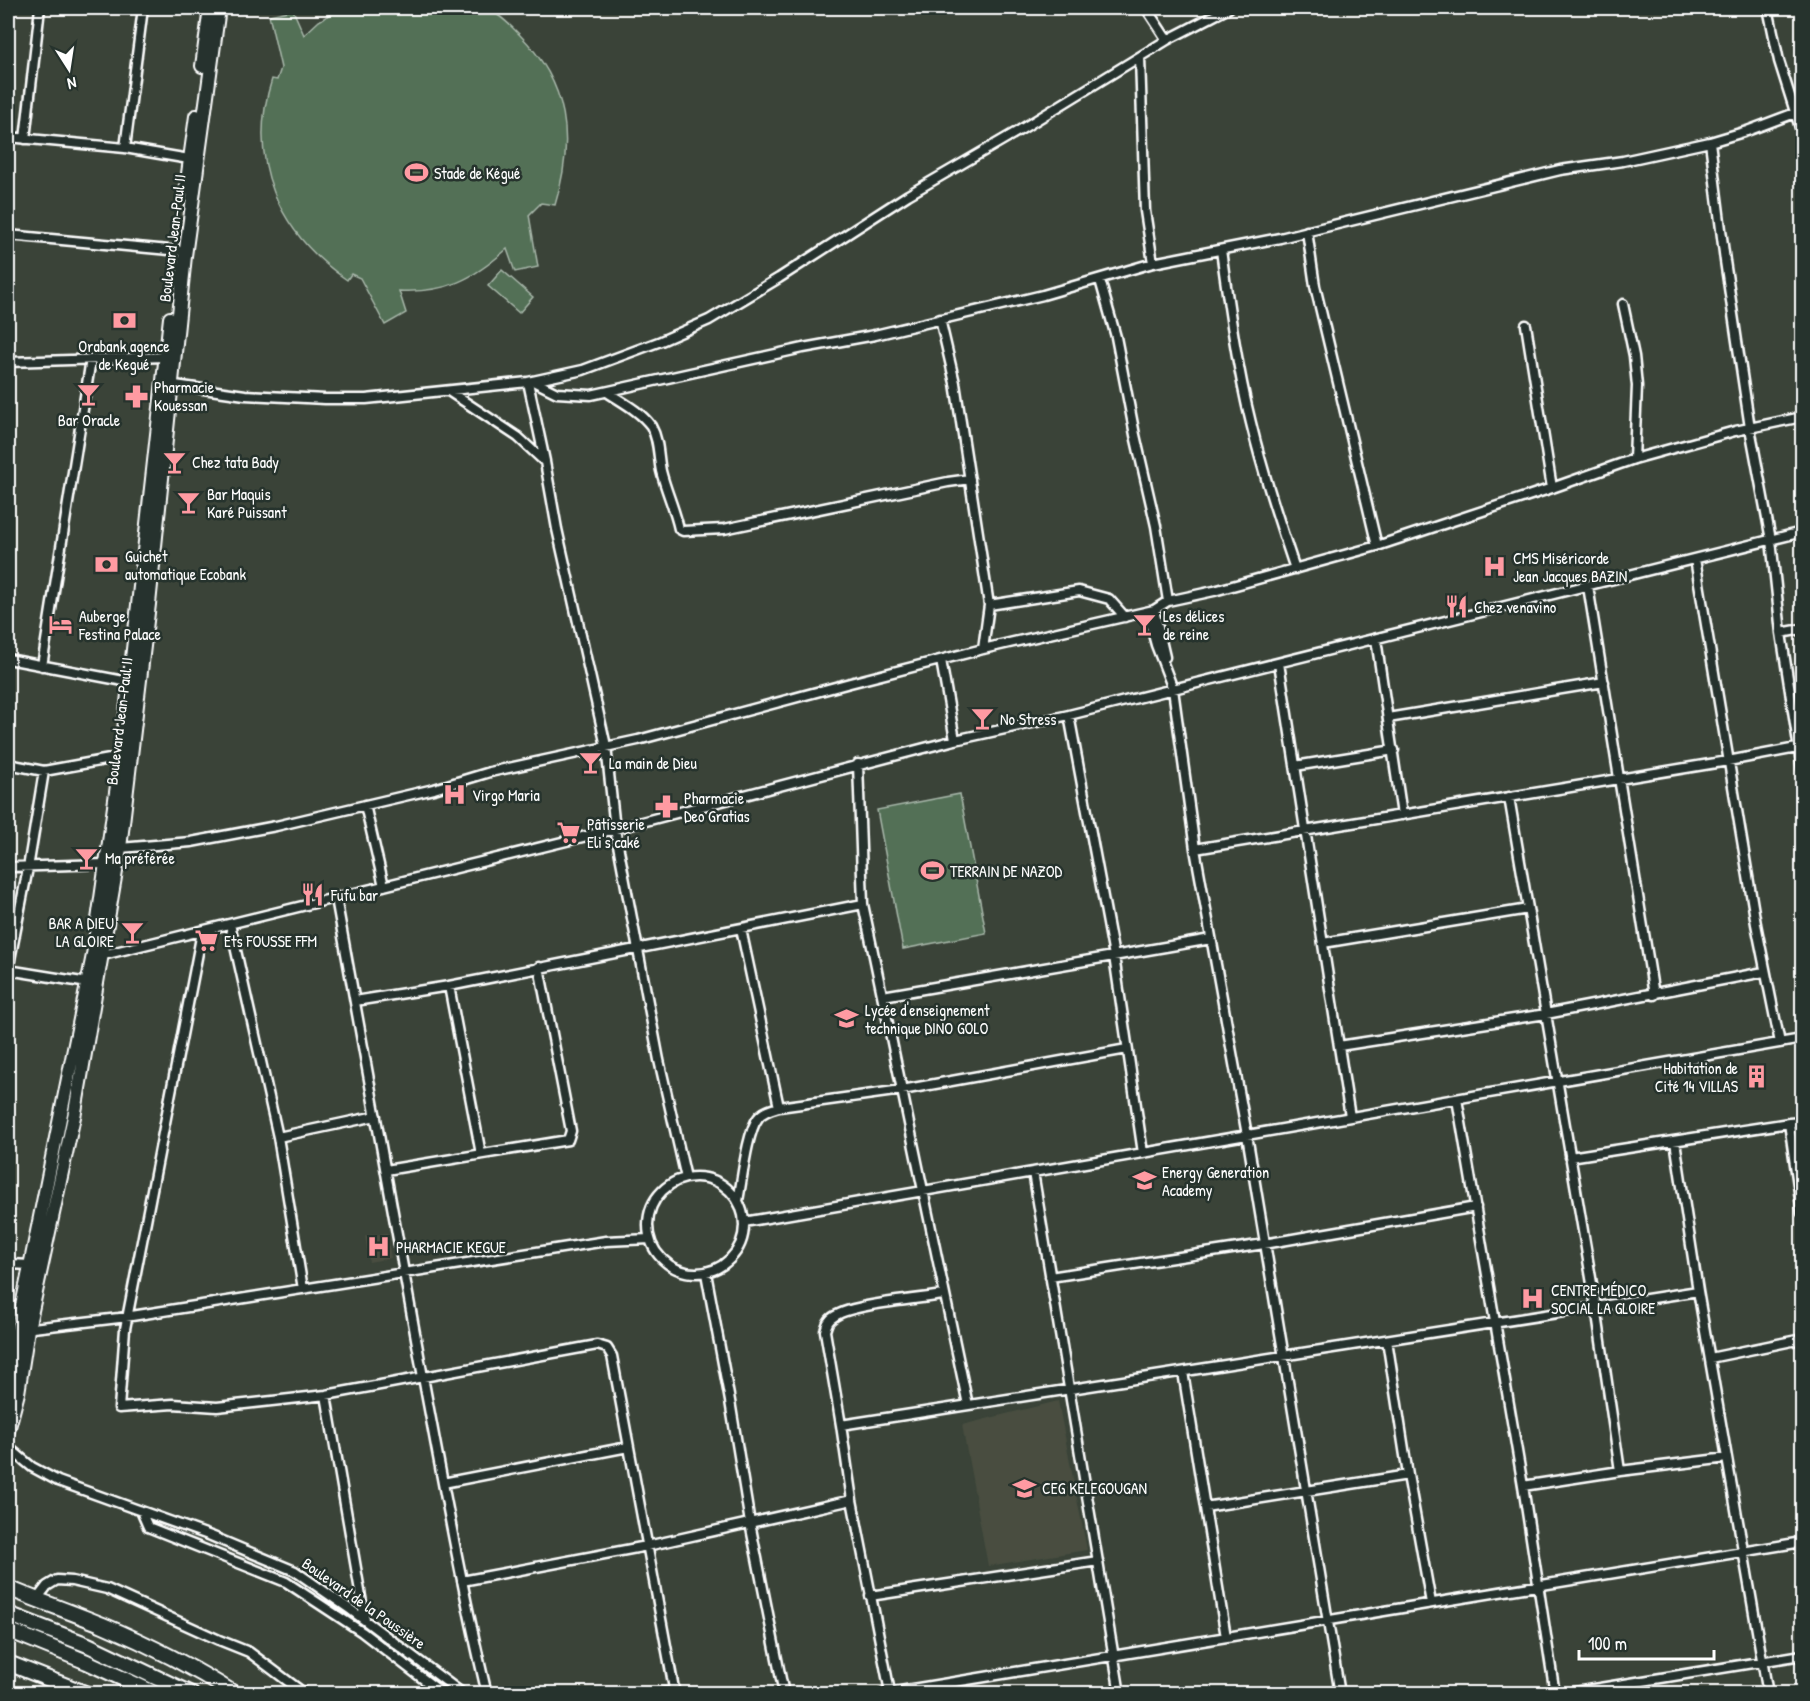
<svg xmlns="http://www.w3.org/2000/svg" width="1810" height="1701" font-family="'Patrick Hand',sans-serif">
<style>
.built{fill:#484e40}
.green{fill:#537057;stroke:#a9b8ab;stroke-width:1.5}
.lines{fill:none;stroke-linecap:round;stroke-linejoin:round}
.minor-casing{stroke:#fff;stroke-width:13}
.secondary-casing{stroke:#fff;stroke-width:16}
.primary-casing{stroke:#fff;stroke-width:18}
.minor{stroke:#26332d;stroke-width:8}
.secondary{stroke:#26332d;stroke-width:12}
.primary{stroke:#26332d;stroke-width:14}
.labels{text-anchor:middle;stroke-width:5;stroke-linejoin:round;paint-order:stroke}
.poi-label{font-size:16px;fill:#fff;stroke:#26332d;text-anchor:start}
.street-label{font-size:16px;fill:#fff;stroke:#26332d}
</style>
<rect width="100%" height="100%" fill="#3a4338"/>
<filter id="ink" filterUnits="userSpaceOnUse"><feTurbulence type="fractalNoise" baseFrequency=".0167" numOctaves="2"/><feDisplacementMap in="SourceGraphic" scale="12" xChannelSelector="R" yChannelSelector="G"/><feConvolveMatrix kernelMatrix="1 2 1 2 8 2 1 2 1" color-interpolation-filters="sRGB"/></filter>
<g filter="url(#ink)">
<!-- built -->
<path class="built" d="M387 1233 391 1258 369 1262 365 1236Z
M1058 1401 1087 1550 988 1566 962 1425Z"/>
<!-- green -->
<path class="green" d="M340 8H455L467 13 473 8C493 7 505 20 519 34 569 84 575 140 555 205L541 203 529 215 538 267 515 272 507 249C472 280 446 293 399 291L406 313 385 325 360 278 351 274 347 280C278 233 246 160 272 79L277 80 281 68 269 15 293 10 304 35 319 21Z
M502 270 533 297 519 313 488 286Z
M960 794 986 933 903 949 877 810Z"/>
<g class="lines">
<defs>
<path id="minor" d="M1146 8 1167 40
M1768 8 1779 61 1802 134
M1801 8H1802
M1140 57 1145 211 1153 263
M8 137 125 148 189 159
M25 139 40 8
M1710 142 1725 261 1750 428 1771 540 1781 633 1802 769
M125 148 143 8
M1307 231 1315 286 1377 546
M8 235 180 251
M1221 250C1229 308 1237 367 1251 423 1263 473 1279 521 1295 569
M1100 280 1116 337 1135 435 1156 526 1168 601
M1623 304 1634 356 1637 386 1634 459
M940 319 955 383 989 605 983 649
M1526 325 1552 488
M8 362 165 357
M528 382 545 461
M535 382 557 393 591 395 803 348 875 335 1043 295 1153 263 1280 238 1560 170 1623 161 1710 142 1747 131 1795 113 1802 112
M168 384 245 395 325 399H366L528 382 583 370 661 341 709 320 779 278 908 195 1020 130 1167 40 1229 8
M450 392 518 437 545 462 557 529 606 746 615 829 659 1060 686 1178
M607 392C622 402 640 411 651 426 659 440 658 456 661 471 666 491 675 510 679 529L683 531 724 529 948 482 970 479
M1695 559 1756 924 1780 1043
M1588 586 1654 995
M989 605 1079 591 1109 599 1125 617
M1154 610 1165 657
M1150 611 1151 627 1156 645 1173 689 1195 849 1247 1135 1340 1694
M1781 633 1802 629
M1376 639 1402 815
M8 659 129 682
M941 660 955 740
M1279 663 1350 1117
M42 666 91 359
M1069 715 1114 956 1143 1153
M1388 718 1604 682
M8 764 44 771 121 757
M858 764 863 904 968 1405
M1295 766 1394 750
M1509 797 1596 1307 1620 1471
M365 805 384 886
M120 848 191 842 276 826 434 789 490 772 638 740 850 683 983 649 1154 610 1168 601 1214 591 1377 546 1552 488 1634 459 1735 431 1802 417
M1195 849 1728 761 1802 747
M8 867 105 864
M336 898C366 1058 393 1218 423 1377 443 1483 462 1589 487 1694
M230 924 278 1137 303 1289
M741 929 779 1107 902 1090 1127 1049
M202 932 125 1329 119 1408 173 1404 217 1407 326 1395 597 1345 607 1348 612 1356 675 1694
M1323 943 1528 909
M99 956 615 829 955 740 1069 715 1802 532
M8 970 28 868 44 771
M8 970 88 983
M449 986 481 1154
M883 996 1211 939
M355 1001 449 986 863 904
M1339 1046 1546 1014 1764 972
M1457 1099 1523 1486 1555 1694
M1789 1123 1802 1122
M278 1137 376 1116
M1675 1141 1698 1291 1768 1694
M1570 1157 1789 1123 1802 1213
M386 1170 568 1140 571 1131 539 967
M1033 1172 1120 1694
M648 1225a48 48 0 1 1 96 0a48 48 0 1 1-96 0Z
M738 1201C742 1181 747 1132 758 1118 763 1111 772 1109 779 1107
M744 1222 1802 1039
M8 1264 31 1265
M706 1273 730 1401 750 1523 784 1694
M1050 1277 1264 1244 1476 1207
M24 1329 119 1318 606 1241 650 1239
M1387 1340 1408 1475 1431 1603
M1710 1358 1802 1339
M1183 1372 1226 1637
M326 1395 365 1620
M841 1425 1698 1291
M8 1447 32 1467 58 1481 211 1536 295 1571 351 1610 463 1694
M443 1483 628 1447
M1523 1486 1620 1471 1727 1458
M1205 1507 1408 1475
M141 1511 148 1527 286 1582 362 1632 443 1694
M462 1581 647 1546 852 1500
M870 1596 1098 1561
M37 1599 47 1586 57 1580 72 1581 107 1589 219 1640 249 1652 305 1694
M890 1692 852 1500 841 1425 825 1331C827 1324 828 1320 835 1316 853 1304 919 1299 943 1295
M658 1694 674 1690
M882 1694 1802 1542
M1563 1694 1802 1655"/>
<path id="secondary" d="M202 66 210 8
M186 188 196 116
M8 1375 93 955 121 757 170 318
M8 1431 18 1393 28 1329 75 1112 120 848 149 604 185 256 219 8"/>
<path id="primary" d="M8 1588C39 1601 71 1612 103 1625 148 1644 193 1667 235 1694
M8 1614 88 1645 191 1694
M8 1630 87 1662 156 1694
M8 1663 87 1694"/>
</defs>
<!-- minor casing -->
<use href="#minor" class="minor-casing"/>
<!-- secondary casing -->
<use href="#secondary" class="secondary-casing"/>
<!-- primary casing -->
<use href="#primary" class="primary-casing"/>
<!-- minor -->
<use href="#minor" class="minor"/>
<!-- secondary -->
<use href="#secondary" class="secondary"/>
<!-- primary -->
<use href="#primary" class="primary"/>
</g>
</g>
<!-- icons -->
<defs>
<symbol id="stadium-bare" viewBox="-9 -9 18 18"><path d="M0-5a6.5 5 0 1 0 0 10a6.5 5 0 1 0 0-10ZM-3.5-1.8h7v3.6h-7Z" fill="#ff9aa2" stroke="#26332d" stroke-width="2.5" paint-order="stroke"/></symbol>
<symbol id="bank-bare" viewBox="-9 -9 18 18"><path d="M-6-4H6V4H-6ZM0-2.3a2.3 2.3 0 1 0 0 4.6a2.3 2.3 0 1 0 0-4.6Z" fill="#ff9aa2" stroke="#26332d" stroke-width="2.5" paint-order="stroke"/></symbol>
<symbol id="bar-bare" viewBox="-9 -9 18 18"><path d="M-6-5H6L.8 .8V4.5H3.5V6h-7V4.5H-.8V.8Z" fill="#ff9aa2" stroke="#26332d" stroke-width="2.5" paint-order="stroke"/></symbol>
<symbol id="pharmacy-bare" viewBox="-9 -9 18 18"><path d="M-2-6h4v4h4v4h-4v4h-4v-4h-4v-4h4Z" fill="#ff9aa2" stroke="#26332d" stroke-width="2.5" paint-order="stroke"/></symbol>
<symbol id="hospital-bare" viewBox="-9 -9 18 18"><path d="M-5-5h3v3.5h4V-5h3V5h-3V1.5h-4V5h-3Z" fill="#ff9aa2" stroke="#26332d" stroke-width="2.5" paint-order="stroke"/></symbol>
<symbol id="restaurant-bare" viewBox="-9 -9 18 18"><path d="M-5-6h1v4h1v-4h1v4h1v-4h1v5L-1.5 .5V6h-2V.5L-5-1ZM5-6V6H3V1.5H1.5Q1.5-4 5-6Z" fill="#ff9aa2" stroke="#26332d" stroke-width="2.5" paint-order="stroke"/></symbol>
<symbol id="hotel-bare" viewBox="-9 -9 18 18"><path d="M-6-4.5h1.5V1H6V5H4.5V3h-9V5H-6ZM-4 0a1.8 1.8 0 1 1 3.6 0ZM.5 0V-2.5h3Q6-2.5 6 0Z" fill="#ff9aa2" stroke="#26332d" stroke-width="2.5" paint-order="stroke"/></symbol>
<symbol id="supermarket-bare" viewBox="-9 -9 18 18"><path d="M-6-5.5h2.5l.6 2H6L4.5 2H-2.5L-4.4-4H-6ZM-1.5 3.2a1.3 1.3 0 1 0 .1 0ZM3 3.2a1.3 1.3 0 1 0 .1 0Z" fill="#ff9aa2" stroke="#26332d" stroke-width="2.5" paint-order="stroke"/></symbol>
<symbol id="school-bare" viewBox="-9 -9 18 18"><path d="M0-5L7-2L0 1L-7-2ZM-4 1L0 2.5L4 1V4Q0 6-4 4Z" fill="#ff9aa2" stroke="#26332d" stroke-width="2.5" paint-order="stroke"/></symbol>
<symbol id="building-bare" viewBox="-9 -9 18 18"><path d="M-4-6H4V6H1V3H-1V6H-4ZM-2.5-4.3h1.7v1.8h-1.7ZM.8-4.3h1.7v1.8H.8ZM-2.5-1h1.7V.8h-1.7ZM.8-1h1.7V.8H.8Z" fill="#ff9aa2" stroke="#26332d" stroke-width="2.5" paint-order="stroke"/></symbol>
<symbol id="university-bare" viewBox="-9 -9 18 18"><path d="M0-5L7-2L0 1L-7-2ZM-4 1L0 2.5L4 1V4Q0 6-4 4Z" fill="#ff9aa2" stroke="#26332d" stroke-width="2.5" paint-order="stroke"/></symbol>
</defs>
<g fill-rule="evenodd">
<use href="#stadium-bare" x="400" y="156" width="33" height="33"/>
<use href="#bank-bare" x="108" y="304" width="33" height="33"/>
<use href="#bar-bare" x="72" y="378" width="33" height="33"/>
<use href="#pharmacy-bare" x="120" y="380" width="33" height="33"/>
<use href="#bar-bare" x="158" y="446" width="33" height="33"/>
<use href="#bar-bare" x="172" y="486" width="33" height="33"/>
<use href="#bank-bare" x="90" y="548" width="33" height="33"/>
<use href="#hospital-bare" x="1478" y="550" width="33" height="33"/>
<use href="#restaurant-bare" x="1440" y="590" width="33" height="33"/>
<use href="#hotel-bare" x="44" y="608" width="33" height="33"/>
<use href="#bar-bare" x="1128" y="608" width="33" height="33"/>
<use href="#bar-bare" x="966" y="702" width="33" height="33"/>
<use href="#bar-bare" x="574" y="746" width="33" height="33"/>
<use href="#hospital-bare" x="438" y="778" width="33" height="33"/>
<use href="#pharmacy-bare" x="650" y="790" width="33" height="33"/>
<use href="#supermarket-bare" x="552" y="816" width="33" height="33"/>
<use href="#bar-bare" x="70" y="842" width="33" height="33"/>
<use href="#stadium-bare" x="916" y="854" width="33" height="33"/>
<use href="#restaurant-bare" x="296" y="878" width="33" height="33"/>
<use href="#bar-bare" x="116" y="916" width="33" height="33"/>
<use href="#supermarket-bare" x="190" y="924" width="33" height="33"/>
<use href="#school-bare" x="830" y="1002" width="33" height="33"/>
<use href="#building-bare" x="1740" y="1060" width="33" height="33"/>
<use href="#university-bare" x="1128" y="1164" width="33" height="33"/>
<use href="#hospital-bare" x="362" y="1230" width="33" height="33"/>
<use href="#hospital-bare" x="1516" y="1282" width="33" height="33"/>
<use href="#school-bare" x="1008" y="1472" width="33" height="33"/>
</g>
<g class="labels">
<!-- poi labels -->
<g class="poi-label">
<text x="434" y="179">Stade de Kégué</text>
<text x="124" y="352" text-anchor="middle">Orabank agence<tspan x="124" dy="18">de Kegué</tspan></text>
<text x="154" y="393">Pharmacie<tspan x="154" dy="18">Kouessan</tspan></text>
<text x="89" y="426" text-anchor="middle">Bar Oracle</text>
<text x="192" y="468">Chez tata Bady</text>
<text x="207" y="500">Bar Maquis<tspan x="207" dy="18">Karé Puissant</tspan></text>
<text x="125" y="562">Guichet<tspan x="125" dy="18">automatique Ecobank</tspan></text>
<text x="1513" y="564">CMS Miséricorde<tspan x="1513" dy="18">Jean Jacques BAZIN</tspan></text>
<text x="1474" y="613">Chez venavino</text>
<text x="79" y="622">Auberge<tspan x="79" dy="18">Festina Palace</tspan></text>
<text x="1163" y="622">Les délices<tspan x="1163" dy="18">de reine</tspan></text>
<text x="1000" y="725">No Stress</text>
<text x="609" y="769">La main de Dieu</text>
<text x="472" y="801">Virgo Maria</text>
<text x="684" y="804">Pharmacie<tspan x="684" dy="18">Deo Gratias</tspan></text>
<text x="587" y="830">Pâtisserie<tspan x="587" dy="18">Eli's caké</tspan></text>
<text x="105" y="864">Ma préférée</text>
<text x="950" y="877">TERRAIN DE NAZOD</text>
<text x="331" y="901">Fufu bar</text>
<text x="114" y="929" text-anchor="end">BAR A DIEU<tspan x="114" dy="18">LA GLOIRE</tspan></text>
<text x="224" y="947">Ets FOUSSE FFM</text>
<text x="865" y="1016">Lycée d'enseignement<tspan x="865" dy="18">technique DINO GOLO</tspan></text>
<text x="1738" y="1074" text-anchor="end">Habitation de<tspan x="1738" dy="18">Cité 14 VILLAS</tspan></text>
<text x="1162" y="1178">Energy Generation<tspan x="1162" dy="18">Academy</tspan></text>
<text x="396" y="1253">PHARMACIE KEGUE</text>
<text x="1551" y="1296">CENTRE MÉDICO<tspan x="1551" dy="18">SOCIAL LA GLOIRE</tspan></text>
<text x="1042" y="1494">CEG KELEGOUGAN</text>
</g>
<!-- street labels -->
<g class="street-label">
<text transform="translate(172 238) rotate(-83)" y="6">Boulevard Jean-Paul II</text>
<text transform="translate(119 721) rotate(-83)" y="6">Boulevard Jean-Paul II</text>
<text transform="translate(364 1603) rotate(35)" y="6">Boulevard de la Poussière</text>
</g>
</g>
<!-- margin -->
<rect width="1810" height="1701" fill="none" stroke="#26332d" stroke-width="30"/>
<rect x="15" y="15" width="1780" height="1671" fill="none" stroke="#fff" stroke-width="2" filter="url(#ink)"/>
<!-- north arrow -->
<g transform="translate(69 69) rotate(168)" stroke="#26332d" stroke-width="4.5" paint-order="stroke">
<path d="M0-4.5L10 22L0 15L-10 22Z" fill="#ffffff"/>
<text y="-9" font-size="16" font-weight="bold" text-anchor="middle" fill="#ffffff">N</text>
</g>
<!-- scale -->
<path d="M1579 1650v9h135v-9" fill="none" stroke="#ffffff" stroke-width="3"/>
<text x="1588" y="1650" font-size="18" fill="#ffffff" stroke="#26332d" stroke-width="4.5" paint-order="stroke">100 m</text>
</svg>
